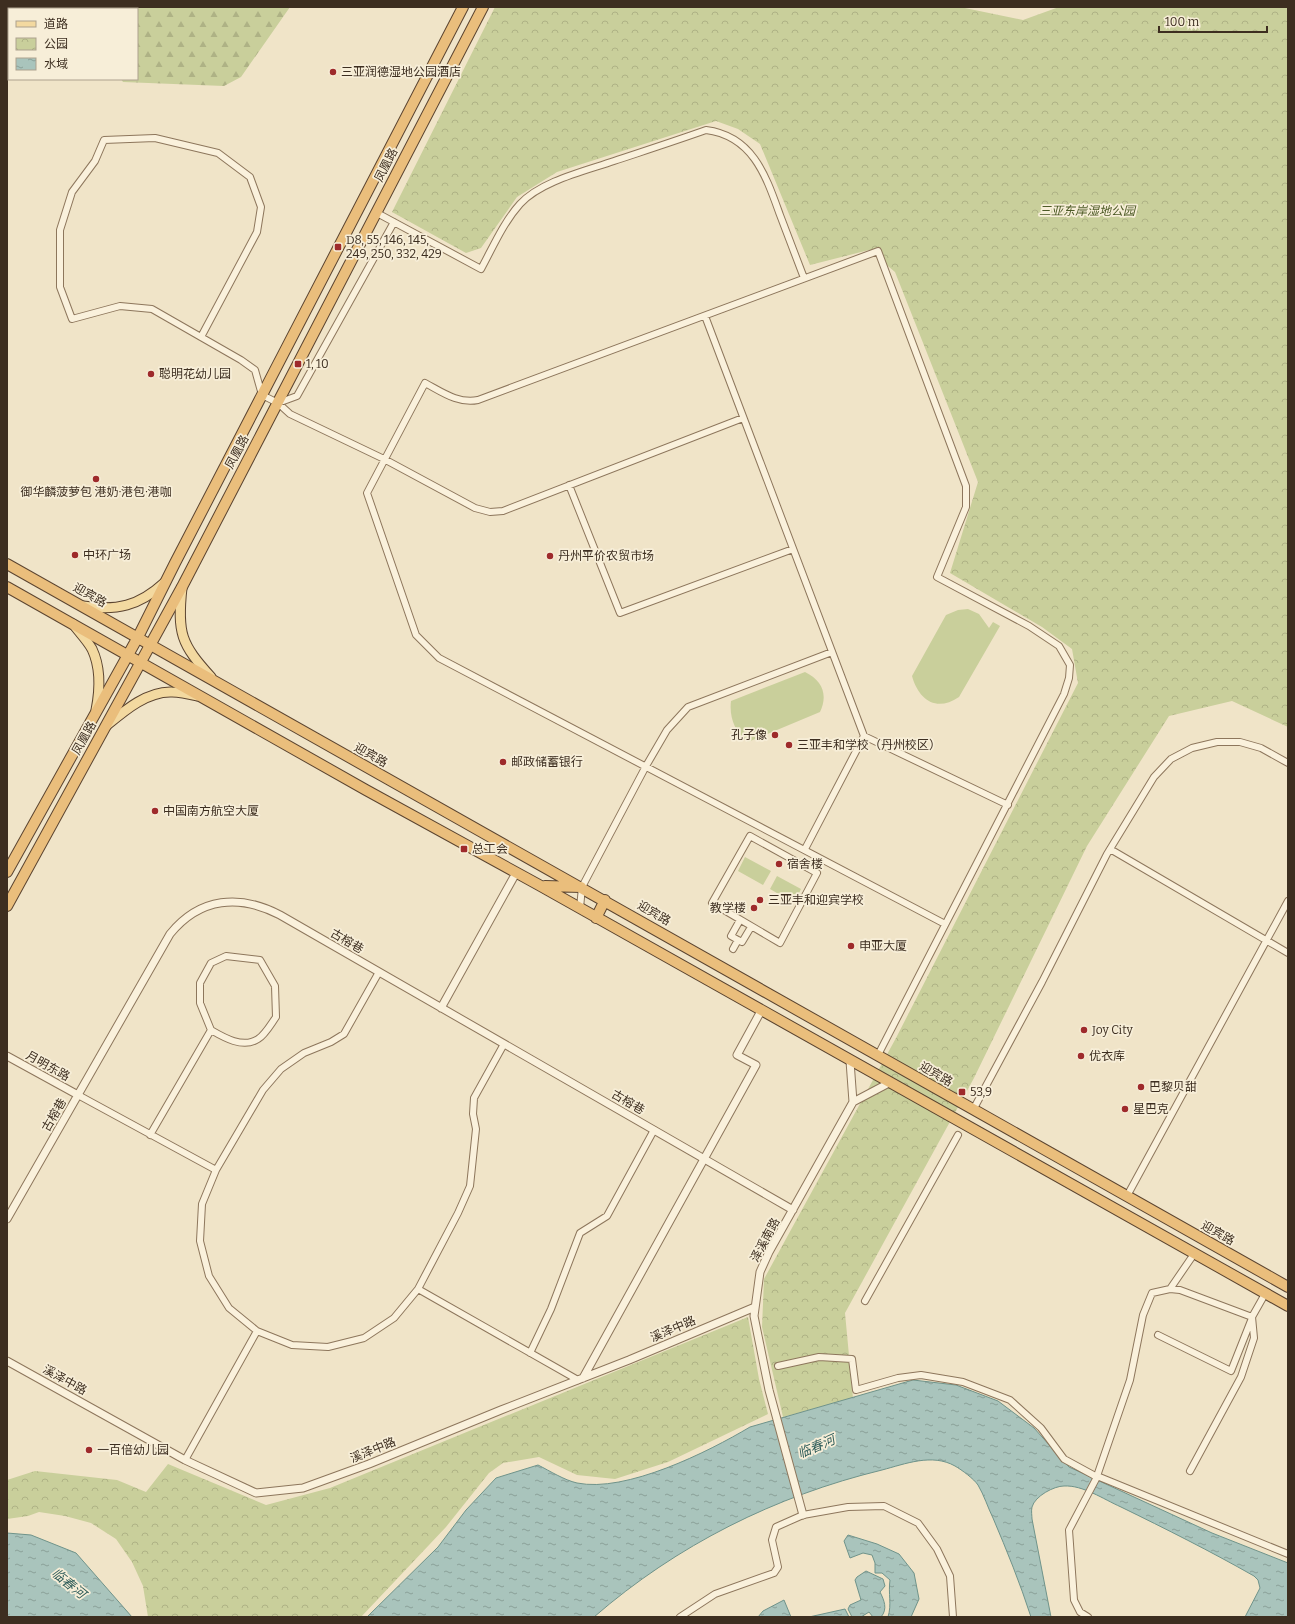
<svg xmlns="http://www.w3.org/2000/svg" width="1295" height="1624" font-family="Bitter,'Noto Sans SC',serif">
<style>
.forest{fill:url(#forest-firs)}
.park{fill:url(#park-crowns)}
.garden{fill:#c9cf9b}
.water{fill:url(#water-ripples);stroke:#6f938a}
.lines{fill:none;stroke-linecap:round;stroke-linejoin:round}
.minor-casing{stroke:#8d765c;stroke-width:8}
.tertiary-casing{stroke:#8d765c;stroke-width:9}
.primary-casing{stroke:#5b4430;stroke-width:11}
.trunk-casing{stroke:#5b4430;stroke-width:12}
.minor{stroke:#faf1dc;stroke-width:6}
.tertiary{stroke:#faf1dc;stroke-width:7}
.primary{stroke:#f3d9a0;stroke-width:9}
.trunk{stroke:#eabe7c;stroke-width:10}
.poi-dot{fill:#9e2a2b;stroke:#f7eed8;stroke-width:1.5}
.labels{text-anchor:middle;stroke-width:3.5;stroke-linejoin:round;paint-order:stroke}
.poi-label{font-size:12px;fill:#3d2e20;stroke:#f7eed8;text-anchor:start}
.street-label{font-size:12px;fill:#3d2e20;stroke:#f7eed8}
.park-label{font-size:12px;font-style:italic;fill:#4d5a26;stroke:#f7eed8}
.water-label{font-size:13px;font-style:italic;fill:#2f5d5a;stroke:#f7eed8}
</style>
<defs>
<pattern id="forest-firs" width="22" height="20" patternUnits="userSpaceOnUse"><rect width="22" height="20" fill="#c9cf9b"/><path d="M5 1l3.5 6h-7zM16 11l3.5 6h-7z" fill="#aeb285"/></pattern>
<pattern id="park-crowns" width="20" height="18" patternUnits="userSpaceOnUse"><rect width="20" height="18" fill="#c9cf9b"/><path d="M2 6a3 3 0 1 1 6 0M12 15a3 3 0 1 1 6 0" fill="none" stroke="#aeb285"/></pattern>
<pattern id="water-ripples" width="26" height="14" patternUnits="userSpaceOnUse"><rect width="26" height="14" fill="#a9c4bc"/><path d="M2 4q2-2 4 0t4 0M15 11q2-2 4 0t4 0" fill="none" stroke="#8ba098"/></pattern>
</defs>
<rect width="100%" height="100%" fill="#f0e4c8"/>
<!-- forest -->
<path class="forest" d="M56 7H290L241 77 224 86 123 82 121 79H137V9H58Z"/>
<!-- park -->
<path class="park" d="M495 7H960L1023 20 1059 7H1288V727L1232 701 1169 716 1087 846 974 1078 845 1313 853 1398 783 1417 762 1327 764 1279 896 1038 1078 683 1072 649 1042 627 950 573 978 482 895 272 869 250 810 265 760 144 738 129 716 121 557 172 517 197 481 248 466 253 392 212Z
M748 1317 759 1379 768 1414 668 1462 615 1479 577 1475 539 1457 503 1463 489 1473 446 1527 361 1617H148L143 1586 132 1562 116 1539 91 1523 65 1516 39 1512 28 1516 7 1519V1480L35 1471 117 1480 146 1492 168 1464 266 1505 330 1488Z"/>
<!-- garden -->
<path class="garden" d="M968 609 979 614 989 628 993 622 1000 626 959 697C937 712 919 701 912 676L946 615 958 610Z
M805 672C823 681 828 695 820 712L748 742C735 733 729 717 731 701Z
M745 857 771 871 763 885 738 871Z
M777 876 801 889 794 903 770 889Z"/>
<!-- water -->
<path class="water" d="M913 1380 956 1385 998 1401 1034 1428 1069 1467 1212 1533 1288 1563V1617H1245L1260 1588 1258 1580 1254 1576C1210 1551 1166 1529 1121 1507 1103 1499 1083 1485 1064 1486 1054 1486 1035 1496 1032 1507 1031 1511 1032 1516 1032 1519L1051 1617H1031C1020 1583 1007 1551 993 1518 988 1508 984 1495 978 1485 974 1479 962 1470 955 1466 932 1453 905 1464 882 1470 775 1496 677 1545 594 1617H367L438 1547 466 1510 496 1478 538 1465C550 1471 564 1480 577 1483 626 1493 708 1452 750 1427Z
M7 1533 31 1535 76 1553 132 1617H7Z
M848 1535 877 1544 899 1554 914 1573 919 1599 911 1617H888C892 1604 888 1594 890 1580L882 1573H875V1563L872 1555 863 1553 850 1558 844 1541Z
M866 1571 883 1579 885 1586 880 1592C884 1600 888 1609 881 1617H873L869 1612 861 1617H852L848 1609 850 1605 861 1600 855 1580 857 1577Z
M784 1600 791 1617H758L763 1611Z
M845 1609 849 1617H809Z"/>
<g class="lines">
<defs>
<path id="minor" d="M23 7 26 9
M377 213 481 269C493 247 503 223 520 204 541 181 585 171 614 161 644 151 675 141 706 130 753 136 766 176 780 215 788 236 796 257 804 278
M705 316 864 736 1008 805
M201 337 257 232 261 207 250 177 218 153 155 138 104 140 95 161 72 192 60 230V287L72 319 120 306 152 309 241 360 255 370 262 395 278 403 290 414 384 459 475 508 490 512 503 511 743 418
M278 403 297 396 394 222
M569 485 620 613 793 549
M750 836 817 873 780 943 712 903Z
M805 849 864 736
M1110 849 1288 953
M580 908 582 887 646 766 667 730 688 707 832 652
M738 940 731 936 740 920
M733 949 738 940 742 942 751 927
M379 972 344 1034 331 1042 304 1053 281 1069 263 1090 216 1170 202 1204 200 1241 209 1276 229 1308 257 1331 292 1345 328 1347 364 1338 394 1318 418 1289 458 1213 470 1186 476 1129 473 1114 474 1098 504 1044
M878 1055 1064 694 1069 678 1070 665 1059 646 1029 626 937 577 966 507V486L878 251 478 400C458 404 442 392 425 383L367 493 416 635 439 658 945 924
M78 1095 216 1170
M973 1110 1042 982 1107 854 1154 777 1171 759 1192 748 1217 742H1240L1261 748 1288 763
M150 1135 211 1030 200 1003V983L211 963 226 956 260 960 275 986 276 1017C271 1024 265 1035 258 1039 243 1049 223 1037 211 1030
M1127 1196 1288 901
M418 1289 578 1380
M1170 1289 1194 1254
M865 1301 958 1135
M1158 1335 1231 1371 1252 1318
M530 1353 551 1309 580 1233 607 1216 654 1130
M778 1366 819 1357 852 1359 856 1390 898 1378 921 1375 963 1382 1010 1400 1041 1428 1064 1459 1097 1477V1476L1288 1554
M185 1460 257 1331
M1190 1471 1241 1377 1254 1338 1252 1317
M1097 1476 1130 1380 1143 1315 1152 1293 1170 1289 1180 1290 1252 1317 1265 1294
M680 1617 715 1594 774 1573 778 1567 772 1540 776 1527 803 1515 848 1507 884 1506 918 1523 937 1549 950 1576 953 1617
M1088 1617 1080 1612 1074 1600 1069 1530 1097 1477"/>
<path id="tertiary" d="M441 1008 516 873
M7 1056 78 1095
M850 1061 853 1102 889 1083
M7 1219 170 934C200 897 240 894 280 915L793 1210
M7 1361 185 1460 256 1493 303 1488 369 1464 501 1410 629 1360 755 1307
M583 1378 756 1065 737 1055 761 1011
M803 1515 769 1390 754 1316 760 1272 769 1252 853 1102"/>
<path id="primary" d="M182 588C177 633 181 644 211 677
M83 606C117 611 139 606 164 583
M73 624C79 632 87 640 92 649 101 668 100 690 96 710
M106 726C124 711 147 691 172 692 180 692 189 694 197 696"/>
<path id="trunk" d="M7 564 1288 1287
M7 587 366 790 539 885 1288 1306
M7 872 138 637 175 563 463 7
M545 886 581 887
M7 906 182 587 483 7
M596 918 605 900"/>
</defs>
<!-- minor casing -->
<use href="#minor" class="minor-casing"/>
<!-- tertiary casing -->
<use href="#tertiary" class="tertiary-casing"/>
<!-- primary casing -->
<use href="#primary" class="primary-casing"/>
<!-- trunk casing -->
<use href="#trunk" class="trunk-casing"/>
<!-- minor -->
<use href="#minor" class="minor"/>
<!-- tertiary -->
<use href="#tertiary" class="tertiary"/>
<!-- primary -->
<use href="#primary" class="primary"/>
<!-- trunk -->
<use href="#trunk" class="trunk"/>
</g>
<!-- markers -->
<g class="poi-dot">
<circle cx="333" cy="72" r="4"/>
<rect x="334" y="243" width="8" height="8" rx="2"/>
<rect x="294" y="360" width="8" height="8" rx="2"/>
<circle cx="151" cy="374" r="4"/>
<circle cx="96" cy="479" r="4"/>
<circle cx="75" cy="555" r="4"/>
<circle cx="550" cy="556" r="4"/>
<circle cx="775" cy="735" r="4"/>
<circle cx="789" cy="745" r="4"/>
<circle cx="503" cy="762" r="4"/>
<circle cx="155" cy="811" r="4"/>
<rect x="460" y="845" width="8" height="8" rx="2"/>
<circle cx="779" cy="864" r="4"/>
<circle cx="760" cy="900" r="4"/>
<circle cx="754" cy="908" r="4"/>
<circle cx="851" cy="946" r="4"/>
<circle cx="1084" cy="1030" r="4"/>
<circle cx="1081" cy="1056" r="4"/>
<circle cx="1141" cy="1087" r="4"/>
<rect x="958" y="1088" width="8" height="8" rx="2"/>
<circle cx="1125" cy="1109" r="4"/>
<circle cx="89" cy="1450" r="4"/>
</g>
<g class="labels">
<!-- poi labels -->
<g class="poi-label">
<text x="341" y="76">三亚润德湿地公园酒店</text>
<text x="346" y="244">D8, 55, 146, 145,<tspan x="346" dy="14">249, 250, 332, 429</tspan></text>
<text x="306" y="368">1, 10</text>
<text x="159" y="378">聪明花幼儿园</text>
<text x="96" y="496" text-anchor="middle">御华麟菠萝包 港奶·港包·港咖</text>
<text x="83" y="559">中环广场</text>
<text x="558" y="560">丹州平价农贸市场</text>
<text x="767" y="739" text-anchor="end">孔子像</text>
<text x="797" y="749">三亚丰和学校（丹州校区）</text>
<text x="511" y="766">邮政储蓄银行</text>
<text x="163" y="815">中国南方航空大厦</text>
<text x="472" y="853">总工会</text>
<text x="787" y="868">宿舍楼</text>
<text x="768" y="904">三亚丰和迎宾学校</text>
<text x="746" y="912" text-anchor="end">教学楼</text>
<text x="859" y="950">申亚大厦</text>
<text x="1092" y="1034">Joy City</text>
<text x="1089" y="1060">优衣库</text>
<text x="1149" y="1091">巴黎贝甜</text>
<text x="970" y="1096">53,9</text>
<text x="1133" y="1113">星巴克</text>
<text x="97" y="1454">一百倍幼儿园</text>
</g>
<!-- street labels -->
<g class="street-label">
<text transform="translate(386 165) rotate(-63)" y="4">凤凰路</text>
<text transform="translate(237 452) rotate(-62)" y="4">凤凰路</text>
<text transform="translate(90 595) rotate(29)" y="4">迎宾路</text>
<text transform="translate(84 738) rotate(-61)" y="4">凤凰路</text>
<text transform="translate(371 755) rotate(29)" y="4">迎宾路</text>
<text transform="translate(654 913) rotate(30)" y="4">迎宾路</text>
<text transform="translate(347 941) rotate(30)" y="4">古榕巷</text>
<text transform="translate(48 1066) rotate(29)" y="4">月明东路</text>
<text transform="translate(936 1074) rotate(30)" y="4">迎宾路</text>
<text transform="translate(628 1102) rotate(30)" y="4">古榕巷</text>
<text transform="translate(54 1115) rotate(-60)" y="4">古榕巷</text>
<text transform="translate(1218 1233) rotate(29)" y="4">迎宾路</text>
<text transform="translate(765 1240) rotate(-62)" y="4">泽溪南路</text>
<text transform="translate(673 1329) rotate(-23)" y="4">溪泽中路</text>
<text transform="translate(65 1380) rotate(29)" y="4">溪泽中路</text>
<text transform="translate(373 1450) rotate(-22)" y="4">溪泽中路</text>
</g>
<!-- park labels -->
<g class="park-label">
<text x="1087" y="215">三亚东岸湿地公园</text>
</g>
<!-- water labels -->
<g class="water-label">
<text transform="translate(816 1446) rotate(-23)" y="5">临春河</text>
<text transform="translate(69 1583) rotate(39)" y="5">临春河</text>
</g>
</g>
<!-- border -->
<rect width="1295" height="1624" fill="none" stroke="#3d2e20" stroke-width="16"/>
<!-- legend -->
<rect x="8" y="8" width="130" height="72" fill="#f7eed8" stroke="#ada18e"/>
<rect x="16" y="21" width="20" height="6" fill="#f3d9a0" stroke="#ada18e"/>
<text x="44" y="28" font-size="12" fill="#3d2e20">道路</text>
<rect x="16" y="38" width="20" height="12" fill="url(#park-crowns)" stroke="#ada18e"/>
<text x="44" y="48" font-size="12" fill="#3d2e20">公园</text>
<rect x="16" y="58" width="20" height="12" fill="url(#water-ripples)" stroke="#ada18e"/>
<text x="44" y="68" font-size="12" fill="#3d2e20">水域</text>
<!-- scale -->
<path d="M1159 26v6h108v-6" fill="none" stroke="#3d2e20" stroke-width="2"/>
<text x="1165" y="26" font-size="12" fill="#3d2e20" stroke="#f7eed8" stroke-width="3" paint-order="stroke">100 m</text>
</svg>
